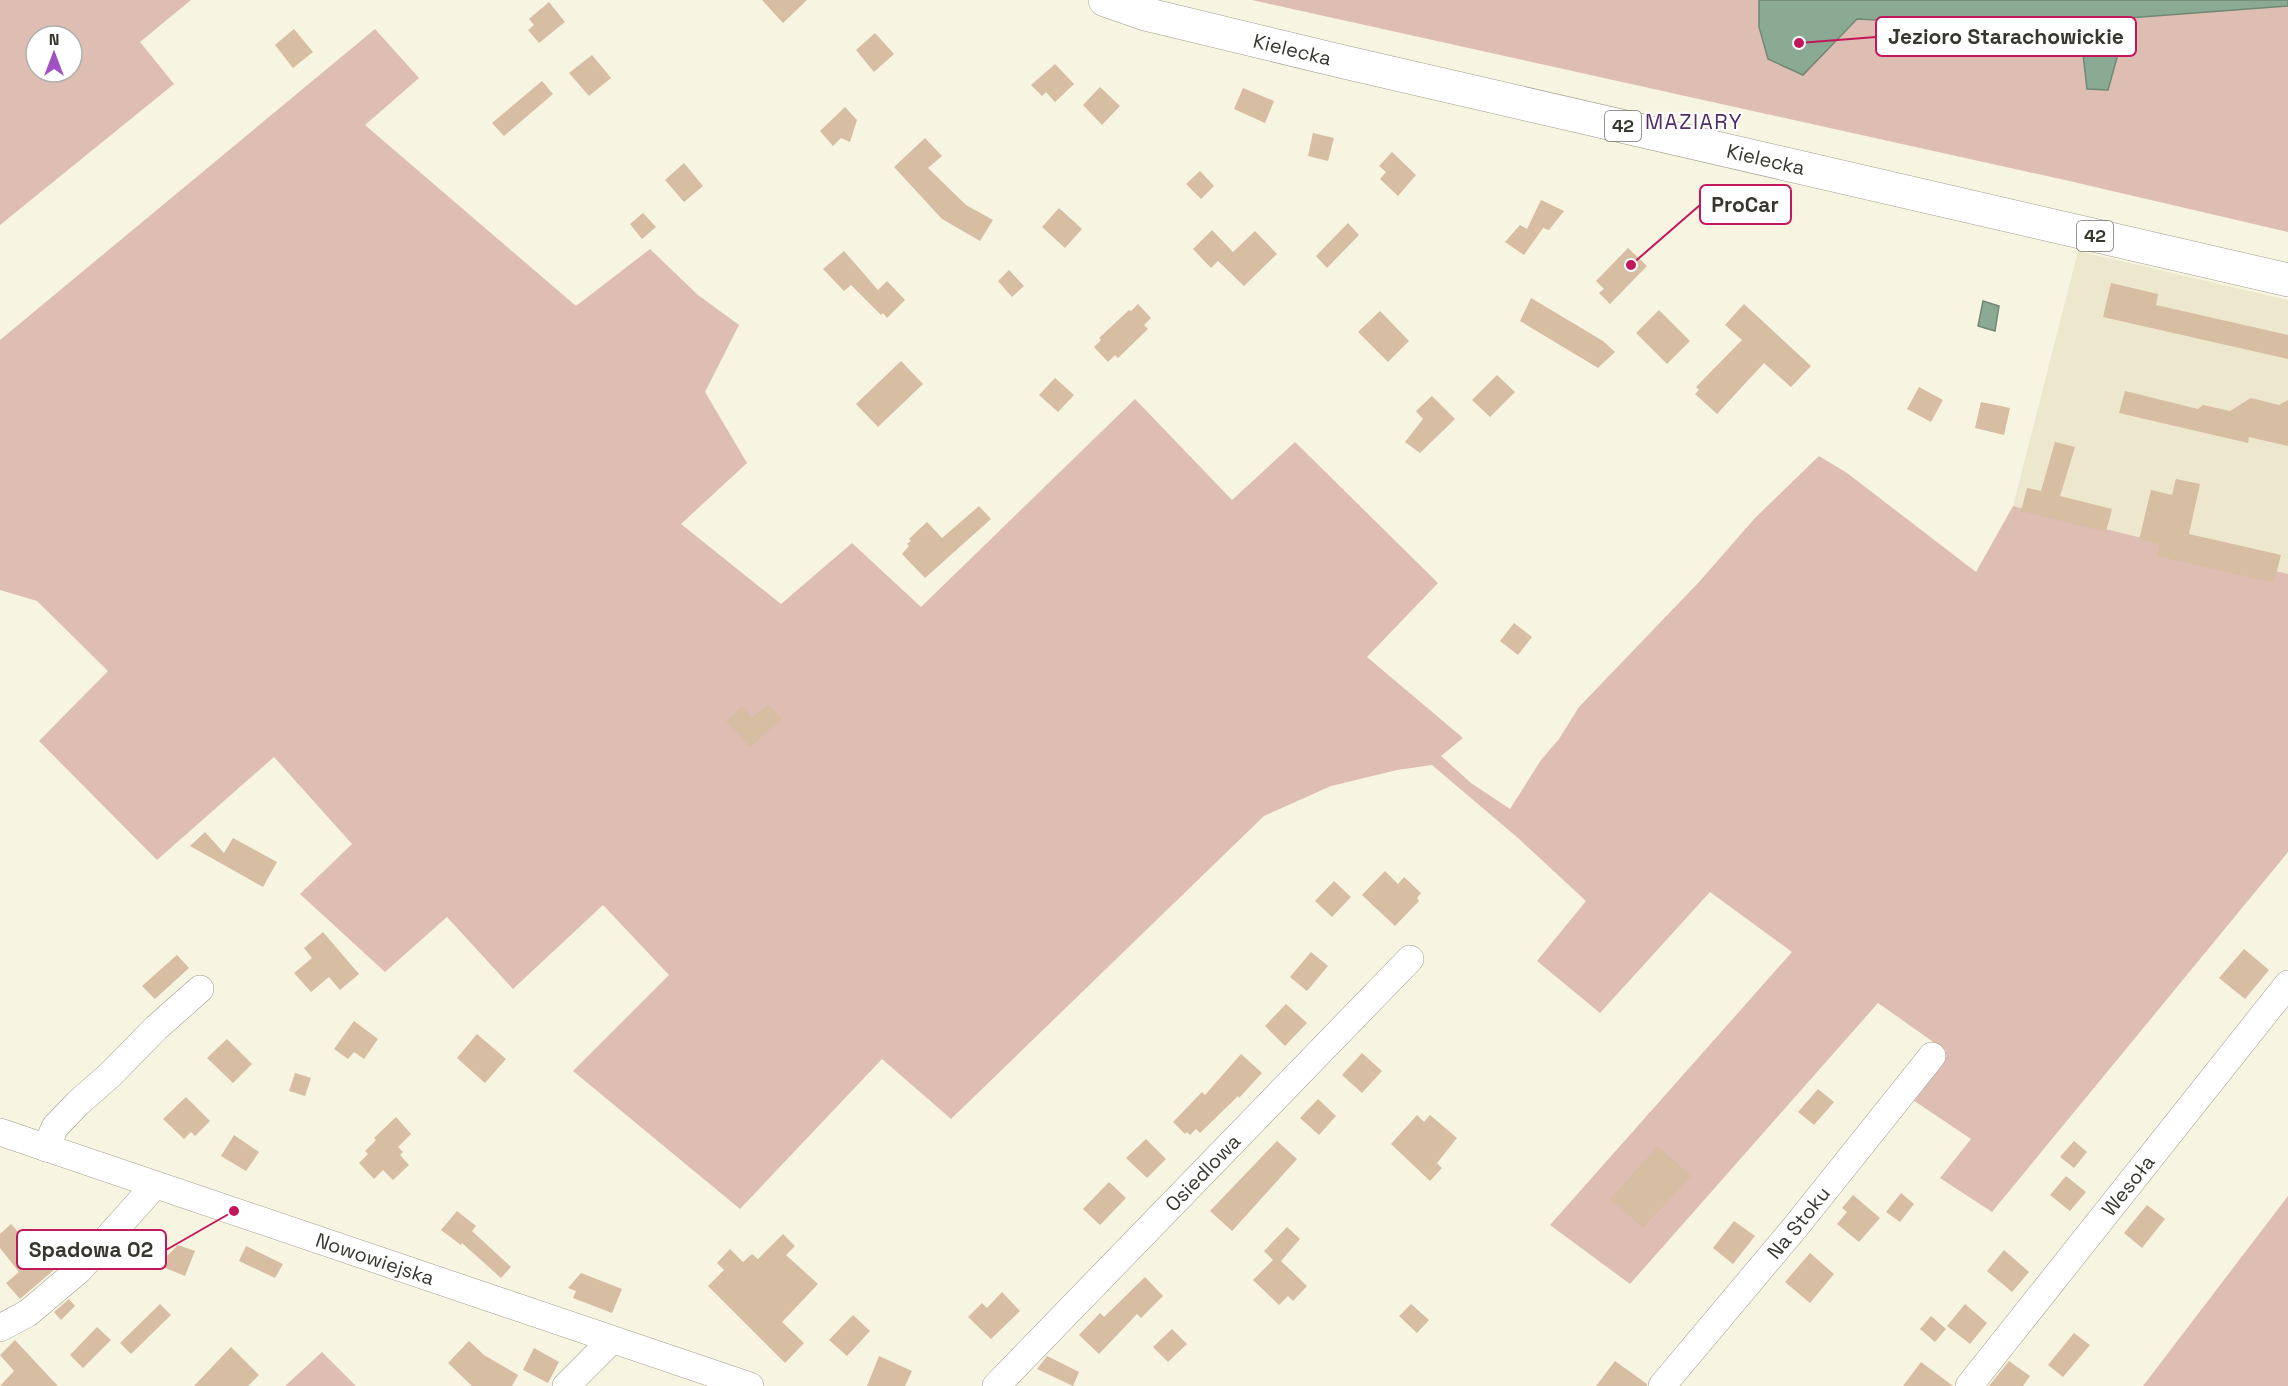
<svg xmlns="http://www.w3.org/2000/svg" width="2288" height="1386" font-family="'Space Grotesk',sans-serif">
<style>
.built{fill:#ede7cd}
.green{fill:#debeb3;fill-rule:evenodd}
.water{fill:#8aaa93;stroke:#718875;stroke-width:1.5}
.building{fill:#d7bda1}
.lines{fill:none;stroke-linecap:round;stroke-linejoin:round}
.minor-casing{stroke:#a09c8b;stroke-width:28}
.major-casing{stroke:#a09c8b;stroke-width:34}
.minor{stroke:#fff;stroke-width:27}
.major{stroke:#fff;stroke-width:33}
.labels{text-anchor:middle;stroke-width:4.5;stroke-linejoin:round;paint-order:stroke}
.shield{fill:#fff;stroke:#74736d;stroke-width:1.5}
.shield-label{font-size:18px;font-weight:bold;fill:#38372f}
.street-label{font-size:20px;fill:#38372f;stroke:#fff}
.neighbourhood-label{font-size:21px;letter-spacing:1.5px;fill:#522d64;stroke:#fff}
.leader{fill:none;stroke:#c2185b;stroke-width:2}
.callout-dot{fill:#c2185b;stroke:#fff;stroke-width:2}
.callout{fill:#fff;stroke:#c2185b;stroke-width:2}
.callout-label{font-size:21px;text-anchor:middle;font-weight:bold;fill:#38372f}
</style>
<rect width="100%" height="100%" fill="#f8f4e2"/>
<!-- built -->
<path class="built" d="M2078 251 2288 300V574L2013 506Z"/>
<!-- green -->
<path class="green" d="M0 0H191L140 42 174 84 0 225ZM36 36H72V72H36Z
M1252 0H1759V27L1803 74 1857 19 1917 22 2080 20 2087 89 2108 90 2128 18 2288 6V232L2065 180Z
M375 29 419 78 365 125 576 306 650 249 698 295 739 325 705 392 747 463 681 524 781 604 852 543 921 607 1135 399 1232 500 1295 442 1438 583 1367 657 1463 738 1441 756 1471 783 1510 809 1541 760 1559 739 1579 707 1699 582 1755 518 1819 456 1847 473 1976 572 2013 506 2288 574V852L1992 1212 1940 1178 1971 1139 1910 1098 1946 1051 1878 1003 1630 1284 1550 1225 1792 952 1710 892 1600 1013 1537 961 1586 901 1518 838 1432 765 1397 770 1331 786 1264 816 951 1119 882 1059 740 1209 573 1071 669 975 603 905 513 989 447 917 385 972 300 894 352 844 274 757 157 860 39 741 108 671 37 601 0 590V340Z
M2288 1196V1386H2143L2275 1213Z
M322 1352 356 1386H285Z"/>
<!-- water -->
<path class="water" d="M1759 0H2288V6L2128 18 2108 90 2087 89 2079 20 1917 22 1857 19 1803 75 1768 59 1759 27Z
M1983 301 1999 306 1995 331 1978 326Z"/>
<!-- building -->
<path class="building" d="M762 0H807L783 23Z
M549 2 565 22 539 43 528 30 534 25 529 19Z
M294 29 313 52 293 68 275 45Z
M875 33 894 54 874 72 856 50Z
M592 55 611 78 589 96 569 73Z
M1055 64 1074 84 1055 102 1046 92 1042 96 1031 85Z
M542 81 553 94 504 136 492 123Z
M1100 87 1120 106 1102 125 1083 105Z
M1243 88 1274 101 1265 123 1234 109Z
M845 107 857 120 850 142 841 138 833 146 820 131Z
M1313 133 1334 138 1328 161 1308 156Z
M925 138 942 156 928 168 966 205 993 220 980 241 942 219 894 167Z
M1392 152 1416 175 1398 196 1380 179 1386 172 1379 166Z
M684 163 703 186 684 202 665 180Z
M1200 171 1214 186 1201 199 1186 184Z
M1541 200 1564 211 1549 230 1543 228 1524 255 1505 242 1520 225 1527 229Z
M1059 208 1082 229 1065 248 1042 227Z
M643 213 656 227 642 239 630 224Z
M1348 223 1359 235 1327 268 1316 256Z
M1212 230 1233 252 1255 231 1277 254 1244 286 1218 261 1211 268 1193 249Z
M1628 248 1647 266 1610 304 1599 293 1604 289 1596 281Z
M844 251 878 290 887 281 905 300 887 318 883 313 881 315 851 285 844 291 823 269Z
M1009 270 1024 286 1012 297 998 281Z
M2111 283 2158 294 2156 305 2288 335V359L2103 317Z
M1531 298 1603 341 1615 352 1598 368 1520 321Z
M1138 304 1151 318 1144 325 1148 329 1118 358 1115 355 1108 362 1094 347 1101 340 1099 338 1129 310 1131 311Z
M1744 304 1811 366 1791 387 1764 363 1717 414 1695 394 1699 390 1696 387 1742 340 1725 325Z
M1659 310 1690 341 1667 364 1636 333Z
M1380 311 1409 341 1388 362 1358 332Z
M901 361 923 384 878 427 856 404Z
M1497 375 1515 392 1490 417 1472 400Z
M1055 378 1074 395 1058 412 1039 395Z
M1919 387 1943 400 1931 422 1907 409Z
M2125 391 2198 409 2203 405 2230 411 2251 398 2279 405 2288 400V446L2249 437 2248 443 2119 413Z
M1432 396 1455 419 1420 453 1405 442 1423 419 1416 411Z
M1981 402 2010 408 2004 435 1975 428Z
M2055 442 2075 447 2060 496 2112 509 2106 532 2021 511 2027 488 2041 491Z
M2176 479 2200 484 2189 534 2281 555 2274 583 2157 556 2160 544 2139 540 2151 490 2172 495Z
M979 506 991 519 925 578 902 554 909 546 907 544 911 541 909 539 927 522 942 538Z
M1514 623 1532 637 1518 655 1500 641Z
M768 704 782 719 750 747 726 721 742 706 752 718Z
M205 832 224 853 233 838 277 862 263 887 190 846Z
M1385 871 1398 884 1404 877 1421 893 1417 898 1419 901 1395 926 1362 895Z
M1334 881 1351 897 1332 917 1315 901Z
M323 932 359 974 340 990 329 977 311 992 294 973 312 958 304 948Z
M2244 949 2269 970 2245 999 2219 978Z
M1311 952 1328 966 1307 991 1290 977Z
M177 955 189 968 155 999 142 986Z
M1286 1004 1307 1023 1285 1046 1265 1026Z
M354 1021 378 1039 364 1059 354 1052 348 1059 334 1049Z
M477 1034 506 1059 485 1083 457 1058Z
M227 1039 252 1064 233 1083 207 1058Z
M1362 1053 1382 1071 1362 1093 1342 1075Z
M1241 1054 1262 1073 1239 1098 1238 1096 1200 1133 1196 1129 1190 1135 1187 1132 1185 1134 1173 1122 1202 1092 1205 1095Z
M295 1073 311 1078 305 1096 289 1091Z
M1818 1089 1834 1102 1814 1125 1798 1112Z
M186 1097 210 1121 195 1136 191 1132 184 1139 163 1119Z
M1318 1099 1336 1116 1319 1135 1300 1118Z
M1417 1115 1424 1122 1430 1115 1457 1138 1437 1163 1442 1168 1430 1181 1391 1144Z
M396 1117 411 1134 398 1147 403 1152 400 1155 409 1165 393 1180 383 1170 374 1179 359 1163 368 1154 365 1151 376 1140 374 1138Z
M234 1135 259 1152 246 1171 221 1156Z
M1146 1139 1166 1159 1147 1178 1126 1158Z
M1277 1141 1297 1159 1232 1231 1210 1211Z
M2074 1141 2087 1152 2074 1168 2060 1157Z
M1658 1146 1691 1176 1643 1228 1610 1199Z
M2066 1176 2086 1192 2070 1211 2050 1195Z
M1109 1182 1126 1198 1100 1225 1083 1209Z
M1901 1193 1914 1204 1900 1222 1886 1212Z
M1853 1195 1880 1218 1859 1242 1837 1224 1847 1212 1842 1208Z
M2147 1205 2165 1219 2142 1248 2124 1233Z
M457 1211 476 1226 472 1231 511 1267 501 1278 462 1243 461 1245 441 1230Z
M1734 1221 1755 1236 1733 1264 1713 1248Z
M11 1224 38 1254 54 1239 70 1256 20 1299 6 1283 19 1272 0 1248V1234Z
M1287 1227 1300 1239 1281 1261 1307 1286 1293 1301 1288 1296 1279 1305 1253 1280 1273 1260 1264 1251Z
M783 1234 795 1246 786 1255 818 1284 782 1322 804 1343 785 1363 708 1286 724 1270 717 1263 730 1249 743 1262 752 1254 758 1259Z
M178 1245 195 1251 185 1276 158 1265Z
M246 1246 283 1264 275 1278 239 1261Z
M2004 1250 2029 1272 2012 1292 1987 1271Z
M1810 1253 1834 1274 1810 1303 1785 1282Z
M581 1273 622 1289 612 1313 573 1298 576 1291 568 1288Z
M1145 1277 1163 1296 1141 1318 1137 1314 1099 1354 1079 1335 1100 1313 1104 1317Z
M1002 1292 1020 1311 991 1339 968 1317 982 1303 987 1308Z
M69 1299 75 1306 61 1320 54 1312Z
M160 1304 171 1315 131 1354 120 1343Z
M1411 1304 1429 1320 1417 1333 1399 1316Z
M1965 1304 1987 1323 1970 1344 1947 1326Z
M853 1315 870 1331 847 1356 829 1340Z
M1931 1316 1946 1329 1935 1342 1920 1329Z
M97 1327 111 1340 83 1368 70 1355Z
M1172 1329 1187 1344 1168 1362 1153 1347Z
M2074 1333 2090 1345 2063 1377 2048 1365Z
M15 1340 42 1369 58 1386H0L14 1371 0 1355Z
M469 1341 484 1355 518 1375 512 1386H472L448 1363Z
M231 1347 259 1375 248 1386H194Z
M534 1348 559 1362 548 1383 523 1370Z
M879 1356 912 1371 905 1386H867Z
M1047 1356 1079 1372 1073 1386 1037 1369Z
M1615 1361 1647 1384V1386H1596Z
M2009 1361 2030 1376 2023 1386H1989Z
M1921 1362 1953 1386H1903Z"/>
<g class="lines">
<defs>
<g id="minor">
<path id="s1" d="M0 1132 750 1386"/>
<path d="M46 1148 55 1127 78 1103 111 1074 156 1028 200 989"/>
<path d="M0 1328 28 1313 79 1270 155 1185"/>
<path d="M566 1386 612 1340"/>
<path id="s2" d="M996 1386 1410 959"/>
<path id="s3" d="M1662 1386 1797 1225 1932 1056"/>
<path id="s4" d="M1969 1386 2288 984"/>
</g>
<g id="major">
<path id="s5" d="M1105 0 1145 14 1344 62 2288 280"/>
</g>
</defs>
<!-- minor casing -->
<use href="#minor" class="minor-casing"/>
<!-- major casing -->
<use href="#major" class="major-casing"/>
<!-- minor -->
<use href="#minor" class="minor"/>
<!-- major -->
<use href="#major" class="major"/>
</g>
<g class="labels">
<!-- shield labels -->
<g class="shield">
<rect x="1605" y="111" width="36" height="30" rx="4.5"/>
<rect x="2077" y="221" width="36" height="30" rx="4.5"/>
</g>
<g class="shield-label">
<text x="1623" y="132">42</text>
<text x="2095" y="242">42</text>
</g>
<!-- street labels -->
<g class="street-label">
<text dy="7" stroke="none"><textPath href="#s5" startOffset="194">Kielecka</textPath></text>
<text dy="7" stroke="none"><textPath href="#s5" startOffset="680">Kielecka</textPath></text>
<text dy="7" stroke="none"><textPath href="#s2" startOffset="297">Osiedlowa</textPath></text>
<text dy="7" stroke="none"><textPath href="#s4" startOffset="256">Wesoła</textPath></text>
<text dy="7" stroke="none"><textPath href="#s3" startOffset="213">Na Stoku</textPath></text>
<text dy="7" stroke="none"><textPath href="#s1" startOffset="396">Nowowiejska</textPath></text>
</g>
<!-- neighbourhood labels -->
<g class="neighbourhood-label">
<text x="1694" y="129">MAZIARY</text>
</g>
</g>
<!-- callouts -->
<path class="leader" d="M1799 43L1876 37M1631 265L1700 205M234 1211L166 1250"/>
<g class="callout-dot">
<circle cx="1799" cy="43" r="6"/>
<circle cx="1631" cy="265" r="6"/>
<circle cx="234" cy="1211" r="6"/>
</g>
<g class="callout">
<rect x="1876" y="17" width="260" height="39" rx="6"/>
<rect x="1700" y="185" width="91" height="39" rx="6"/>
<rect x="17" y="1230" width="149" height="39" rx="6"/>
</g>
<g class="callout-label">
<text x="2006" y="44">Jezioro Starachowickie</text>
<text x="1745" y="212">ProCar</text>
<text x="91" y="1257">Spadowa 02</text>
</g>
<!-- north arrow -->
<g transform="translate(54 54)"><circle r="28" fill="#ffffff" stroke="#afafac" stroke-width="1.5"/>
<path d="M0-4.5L10 22L0 15L-10 22Z" fill="#9f52c3"/>
<text y="-9" font-size="16" font-weight="bold" text-anchor="middle" fill="#38372f">N</text>
</g>
</svg>
